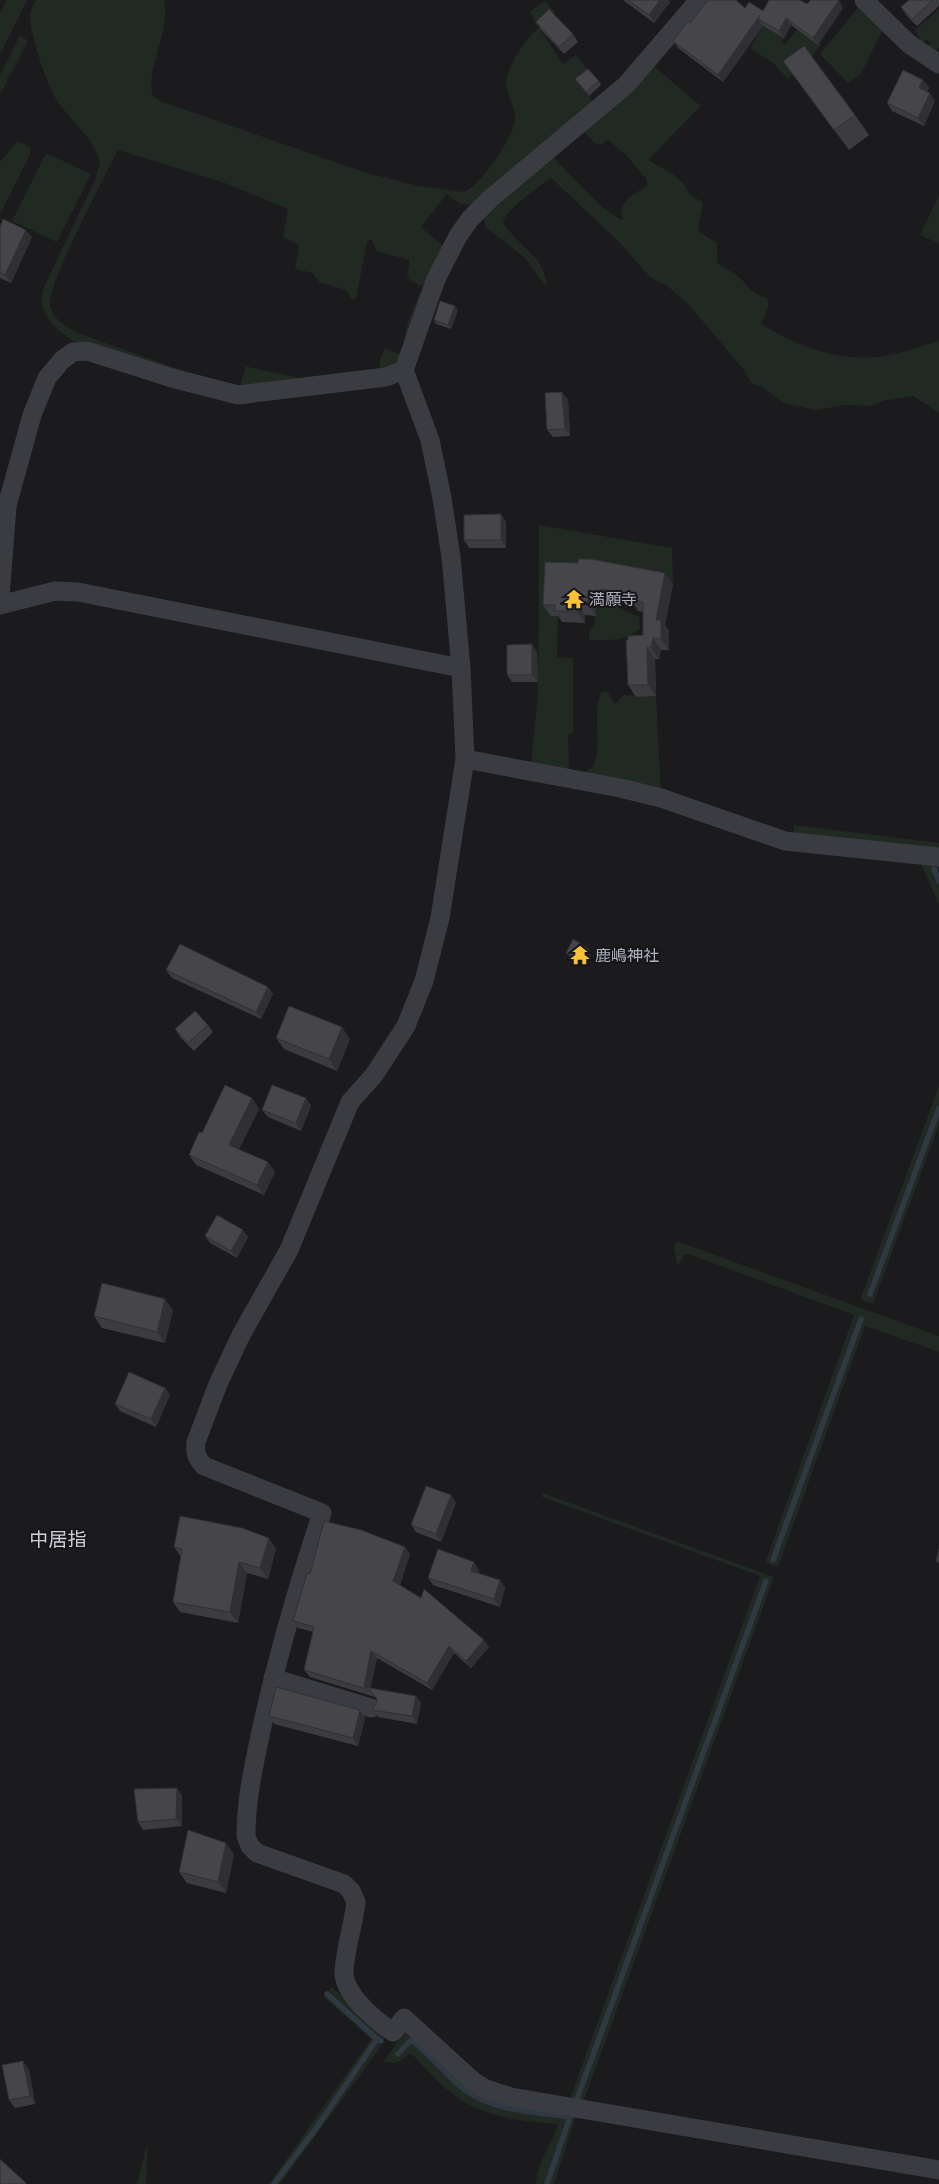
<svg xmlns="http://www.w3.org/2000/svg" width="939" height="2184" font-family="Ubuntu,'Noto Sans JP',sans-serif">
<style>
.green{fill:#202922}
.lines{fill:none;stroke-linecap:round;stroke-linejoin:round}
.stream{stroke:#2f3942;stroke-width:5.5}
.minor{stroke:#3b3c42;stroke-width:19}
.wall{fill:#3b3b40}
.shaded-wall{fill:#303034}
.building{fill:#45454a;stroke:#303034}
.labels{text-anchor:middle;stroke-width:4;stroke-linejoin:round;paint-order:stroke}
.poi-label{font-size:16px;fill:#adb1bd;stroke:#161518;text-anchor:start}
.quarter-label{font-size:19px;fill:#ced0d9;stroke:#161518}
</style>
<rect width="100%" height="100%" fill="#1b1a1d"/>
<!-- green -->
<path class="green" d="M7 0H27L0 55V12Z
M36 0H164C171 33 145 68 153 96L160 101 367 173 419 186 464 192C481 185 512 139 515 121 517 107 506 96 506 83 506 69 527 35 539 28L563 64 576 55 590 72 578 83 595 104 472 205 460 204 447 194 421 227 443 246 404 342 408 321 423 286 410 281 407 275 409 267V260L376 251 374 243 371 240 367 241 356 300 349 298 350 294 345 290 319 282 313 273 295 269 299 247 297 244 283 237 288 209 225 183 118 150C105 176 48 283 50 304 52 319 66 326 78 333L186 372 187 377 78 343C57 332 36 314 43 289L94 182 100 162C92 136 73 123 58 102 48 89 28 30 30 14 30 9 34 4 36 0Z
M545 1 555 12 537 26 530 12Z
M860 5 884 27 861 74 848 83 820 54Z
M939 9V48L932 53 928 48 930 42 927 40 922 42 915 30Z
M810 14 816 40 821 45 807 62 788 79 773 63 750 48 763 26 784 38 782 42 785 44Z
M20 35 27 40V43L0 95V75Z
M650 67H655L701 106 648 160 673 174 684 184 690 195 703 202C703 213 697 220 699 232L717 243V262C723 268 729 270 736 275 750 285 747 292 767 298L769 306 761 324C796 345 834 361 876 357 897 355 919 346 939 341V413L913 396 882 401 872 406 846 405 815 410 783 403 761 386 752 384 745 371 688 304 667 286 650 277 618 241 551 178C539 187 507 208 503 222 516 245 547 257 546 287L525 258 486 227 483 215 553 157 602 207 621 220 623 219C616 201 635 194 647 186V180L625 154 608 140 603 144H596L584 132Z
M17 141 31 147 30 154 0 215V162Z
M46 153 91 174 57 242 12 221Z
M939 195V243L920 235Z
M385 348 401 355 396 363 379 371 380 360Z
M246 366C264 372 283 373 300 379L239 389Z
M539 525 672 548 673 584 599 570 558 616 557 657 573 658V733L568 734 569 768 567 772 531 765 538 692Z
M596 602C615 600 623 613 639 616L640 628C629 642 606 640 589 640V632L595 622Z
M607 691 615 704 624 695 656 696 661 793 586 772C588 769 592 768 594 764 603 741 591 715 601 692Z
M794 825 939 843V852L798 835 794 831Z
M920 862 939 864V904Z
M939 1086V1125L873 1304 860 1300Z
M679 1242 939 1336V1352L865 1326 778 1567 765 1563 854 1315 688 1254 683 1256 678 1266 674 1250 675 1243Z
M543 1493 774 1577 583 2103 569 2101 760 1576 542 1497Z
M332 1987 382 2031 385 2037 377 2052 280 2184H269L371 2039 324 1997Z
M410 2031 452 2071 577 2113 554 2184H535L542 2159 557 2129V2124C487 2118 461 2111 415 2057L409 2054C401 2062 394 2065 384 2061L404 2032Z
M148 2139 146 2184H137Z"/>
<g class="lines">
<!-- stream -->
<path class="stream" d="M934 869 939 881
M870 1294 939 1108
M773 1560 861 1319
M327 1994 377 2039
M398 2054 411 2040C431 2055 446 2075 465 2090 494 2111 537 2112 570 2117L547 2184
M577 2099 766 1581
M274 2184 317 2127 377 2039 381 2041"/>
<!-- minor -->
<path class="minor" d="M699 0 626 85 491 198 470 219 458 236 436 279 404 370 430 440 442 498 451 557 461 668 465 759 440 918 424 981 406 1026 374 1075 350 1102 289 1250 241 1335 218 1384 196 1442C195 1452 196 1458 204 1466L322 1513C299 1582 279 1651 263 1722 255 1760 246 1797 246 1836L250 1846 257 1853 344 1884 351 1891 356 1902C354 1922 343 1958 344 1975 347 1997 375 2020 393 2032L404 2018 473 2081 486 2089 511 2097 939 2170
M864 0 909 44 939 64
M0 598 7 506 32 415 47 378 62 360 73 352 87 351 172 378 238 395 386 377 404 370
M0 605 55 591 78 592 461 668
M465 759 620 788 661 798 785 841 939 857
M273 1678 371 1708"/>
</g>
<!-- wall -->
<path class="wall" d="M623 0H668L670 2 654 23Z
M909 0H939V6L917 26 906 15 901 7Z
M807 4 843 8 818 45 791 25 784 38 763 26 723 82 678 48 673 41 690 23 745 8 763 11Z
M536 22 573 34 578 42 564 54 541 30Z
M783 61 855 115 869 135 849 150Z
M575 79 599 81 601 85 589 96Z
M923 80 929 87 927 92 935 101 924 126 892 111 887 103Z
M0 227 32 237 11 283 0 278Z
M458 310 451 329 436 324 434 320Z
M568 399 570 436 553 437 547 430Z
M506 522V548H469L464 540Z
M545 562 665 573 673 584 665 625 669 631V650H661L659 659H655L656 696 636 697 628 685 643 635V612L638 611 635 606 609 601 608 603 596 601V616L585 615V623L562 622 558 616H551L543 605Z
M537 652 538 682H512L507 675Z
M589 949 591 953 585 965 569 956 566 953Z
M166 970 268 987 273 994 261 1019 172 978Z
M208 1025 213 1032 194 1051 180 1037 175 1029Z
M276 1038 350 1039 337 1071 284 1049Z
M252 1098 259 1109 239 1149 275 1172 264 1195 196 1165 189 1155 202 1133Z
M306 1098 311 1106 301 1131 268 1117 262 1110Z
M205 1236 248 1237 237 1258 210 1243Z
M173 1310 165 1343 102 1328 94 1316Z
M165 1388 170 1395 156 1427 120 1411 115 1404Z
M451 1495 456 1503 441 1542 416 1532 411 1525Z
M174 1547 276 1549 268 1579 247 1573 238 1623 180 1612 173 1602 181 1557Z
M410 1554 400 1585 489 1647 471 1668 454 1653 432 1690 377 1658 370 1688 416 1696 421 1703 417 1724 378 1717 372 1710 376 1704 377 1700 375 1697 310 1677 304 1670 313 1632 298 1628 293 1621Z
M479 1570 478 1574 500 1580 505 1588 500 1607 433 1585 428 1578Z
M360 1710 365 1718 358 1746 274 1724 269 1716Z
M182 1795V1826L143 1830 138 1822Z
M234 1854 226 1893 187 1883 179 1872Z
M29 2069 35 2104 15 2108 9 2100Z"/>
<!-- shaded-wall -->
<path class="shaded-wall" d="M660 0H668L670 2 654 23 649 15Z
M839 0 843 8 818 45 813 38Z
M760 15 758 19 763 26 723 82 718 75Z
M786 18 791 25 784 38 779 31Z
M923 80 929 87 925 96 919 88Z
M930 93 935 101 924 126 918 118Z
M26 230 32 237 11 283 5 275Z
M455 306 458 310 451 329 448 325Z
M562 392 568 399 570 436 565 429Z
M501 514 506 522V548L501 540Z
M665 573 673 584 665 625 669 631V650L661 639 656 620Z
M601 589 609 601 608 603 600 592Z
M588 590 596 601V616L588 604Z
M578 604 585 615V623L577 612Z
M653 638 661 650 659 659 651 648Z
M532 644 537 652 538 682 532 675Z
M647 647 655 659 656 696 648 685Z
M589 949 591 953 585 965 583 962Z
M268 987 273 994 261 1019 256 1012Z
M342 1027 350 1039 337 1071 329 1059Z
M252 1098 259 1109 236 1155 229 1145Z
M306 1098 311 1106 301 1131 296 1123Z
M268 1162 275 1172 264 1195 257 1185Z
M243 1230 248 1237 237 1258 231 1251Z
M165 1299 173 1310 165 1343 157 1332Z
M165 1388 170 1395 156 1427 151 1419Z
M451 1495 456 1503 441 1542 436 1534Z
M269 1538 276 1549 268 1579 260 1568Z
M405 1547 410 1554 398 1589 393 1581Z
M239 1562 247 1573 238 1623 230 1612Z
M474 1562 479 1570 476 1579 471 1571Z
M500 1580 505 1588 500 1607 494 1599Z
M484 1640 489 1647 471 1668 466 1661Z
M449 1646 454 1653 432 1690 427 1683Z
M371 1651 377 1658 370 1691 364 1687Z
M416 1696 421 1703 417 1724 412 1716Z
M360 1710 365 1718 358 1746 353 1738Z
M177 1788 182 1795V1826L176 1819Z
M226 1843 234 1854 226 1893 218 1882Z
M23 2061 29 2069 35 2104 30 2096Z"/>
<!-- building -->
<path class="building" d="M628 0H660L649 15Z
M708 0H736L745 8 749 2 763 11 769 0H800L807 4 811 0H839L813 38 786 18 779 31 758 19 760 15 718 75 673 41 688 21 690 23Z
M909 0H933L912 19 901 7Z
M549 9 573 34 559 47 536 22Z
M804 46 855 115 834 130 783 61Z
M588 69 599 81 586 92 575 79Z
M903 70 923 80 919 88 930 93 918 118 887 103Z
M3 219 26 230 5 275 0 272V227Z
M440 301 455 306 448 325 434 320Z
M562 392 565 429 547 430 545 393Z
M501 514V540H464V515Z
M578 559H591L665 573 656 620H661V639L653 638 651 648 647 647 648 685H628L626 640H628V636L643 635V602L630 599 631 595 601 589 600 592 588 590V604H578L577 612 554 611 555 605H543L545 562 578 563Z
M532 644V675H507V645Z
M573 939 589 949 583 962 566 953Z
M180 944 268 987 256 1012 166 970Z
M289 1006 342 1027 329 1059 276 1038Z
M195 1011 208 1025 188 1043 175 1029Z
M225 1085 252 1098 229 1145 268 1162 257 1185 189 1155 199 1132 202 1133Z
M272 1085 306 1098 296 1123 262 1110Z
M217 1215 243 1230 231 1251 205 1236Z
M102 1283 165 1299 157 1332 94 1316Z
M129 1372 165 1388 151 1419 115 1404Z
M426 1486 451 1495 436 1534 411 1525Z
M180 1516 242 1528 269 1538 260 1568 239 1562 230 1612 173 1602 182 1549 174 1547Z
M324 1521 361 1530 405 1547 393 1581 421 1598 424 1589 484 1640 466 1661 449 1646 427 1683 371 1651 364 1687 416 1696 412 1716 372 1710 376 1704 377 1699 370 1690 304 1670 314 1627 293 1621 307 1573 310 1574Z
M438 1549 474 1562 471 1571 500 1580 494 1599 428 1578Z
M939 1549V1563L936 1561Z
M276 1687 360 1710 353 1738 269 1716Z
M177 1788 176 1819 138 1822 134 1789Z
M188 1830 226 1843 218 1882 179 1872Z
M23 2061 30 2096 9 2100 2 2065Z
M0 2159 27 2184H0Z"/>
<!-- icons -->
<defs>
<symbol id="temple-bare" viewBox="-9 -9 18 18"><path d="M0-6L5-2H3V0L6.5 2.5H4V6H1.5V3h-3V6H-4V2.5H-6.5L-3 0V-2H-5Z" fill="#f9c136" stroke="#161518" stroke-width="2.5" paint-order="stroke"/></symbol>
</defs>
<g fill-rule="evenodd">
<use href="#temple-bare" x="560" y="585" width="28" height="28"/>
<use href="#temple-bare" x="566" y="941" width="28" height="28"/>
</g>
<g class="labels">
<!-- poi labels -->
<g class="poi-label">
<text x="589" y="605">満願寺</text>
<text x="595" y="961">鹿嶋神社</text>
</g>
<!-- quarter labels -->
<g class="quarter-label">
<text x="58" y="1546">中居指</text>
</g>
</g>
</svg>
